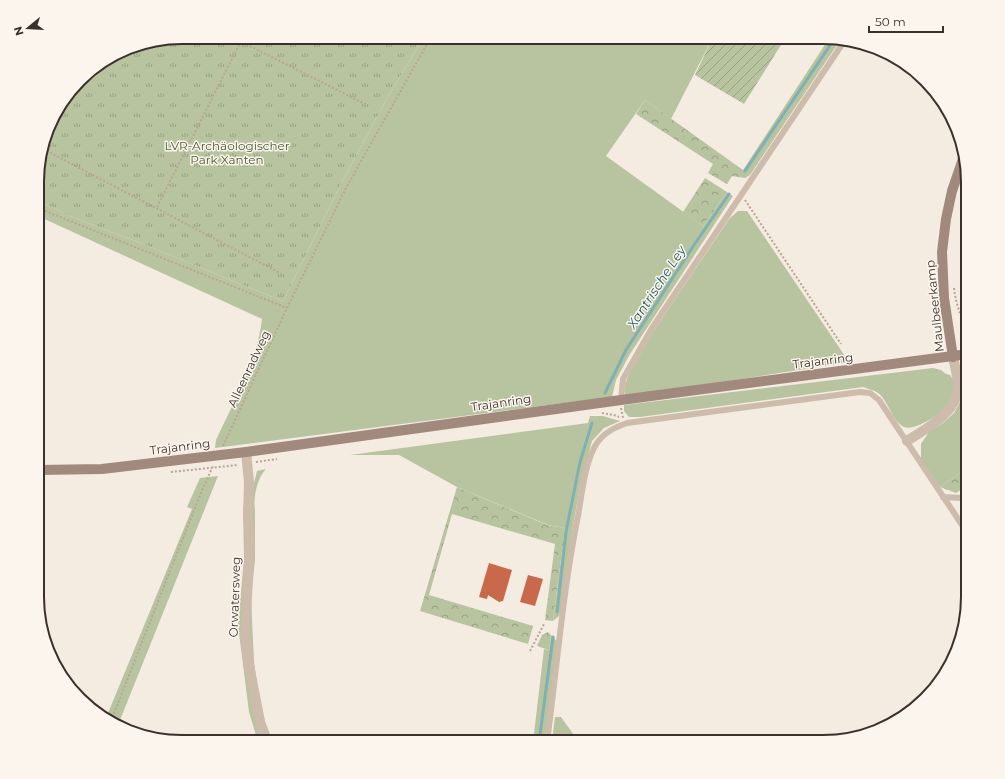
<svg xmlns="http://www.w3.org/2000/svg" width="1005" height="779" font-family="Montserrat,sans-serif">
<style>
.grass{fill:#b8c4a0}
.forest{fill:url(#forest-crowns)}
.park{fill:url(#park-tufts)}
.garden{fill:url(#garden-furrows)}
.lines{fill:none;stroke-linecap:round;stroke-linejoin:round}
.stream{stroke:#7fb0b2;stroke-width:3}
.building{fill:#c8694b}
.path{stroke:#b9a596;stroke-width:2;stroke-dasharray:2 2;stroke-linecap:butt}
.lane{stroke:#cdbbac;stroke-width:6}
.street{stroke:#cdbbac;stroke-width:10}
.secondary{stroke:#a18a7d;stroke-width:10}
.labels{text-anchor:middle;stroke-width:3;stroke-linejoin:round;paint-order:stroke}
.park-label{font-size:12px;fill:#4a5a2e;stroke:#fbf5ee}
.street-label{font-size:12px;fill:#3b302b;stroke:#fbf5ee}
.water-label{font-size:13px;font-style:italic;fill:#1f5a5e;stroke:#fbf5ee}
.rim{fill:none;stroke:#3b302b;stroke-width:2}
</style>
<defs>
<pattern id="forest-crowns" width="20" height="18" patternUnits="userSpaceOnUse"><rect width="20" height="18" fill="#b8c4a0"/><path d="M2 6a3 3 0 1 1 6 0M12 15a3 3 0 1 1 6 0" fill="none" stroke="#97a083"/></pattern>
<pattern id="park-tufts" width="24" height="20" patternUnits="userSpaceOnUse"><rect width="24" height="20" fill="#b8c4a0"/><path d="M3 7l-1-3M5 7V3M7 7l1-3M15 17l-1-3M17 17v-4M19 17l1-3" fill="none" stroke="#97a083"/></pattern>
<pattern id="garden-furrows" width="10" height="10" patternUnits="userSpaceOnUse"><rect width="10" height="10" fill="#b8c4a0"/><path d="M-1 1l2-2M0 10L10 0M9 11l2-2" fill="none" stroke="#97a083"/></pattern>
</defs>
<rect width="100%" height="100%" fill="#f4ebe1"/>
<!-- grass -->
<path class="grass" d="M424 37H713L671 119 645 100 606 156 703 226 727 192 733 196 630 354 616 380 612 397 215 448 216 440C234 401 257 362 262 319L38 216V201L68 215 111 232 136 241 245 286 283 301 341 184 386 100Z
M830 37 841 39 750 175 743 170Z
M738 211H747L849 362 665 391 625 395V384L630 372 653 332 729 219Z
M933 368 941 370 946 374 950 375C953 379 955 384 954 389 954 396 948 406 943 411 935 417 914 431 904 427 892 421 888 400 878 393 874 390 868 389 863 387L640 417H629L624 411V405Z
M968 394V468L940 487 921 459V444L929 432 943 423 954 413 962 398Z
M590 416H603L620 421 604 428 592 441 580 486 573 526 561 609 559 616 553 621 565 528 548 525 457 487 399 455H350L588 423Z
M266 469C257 478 253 498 255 510V560L251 598 254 662 261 711 273 742H265L247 638 252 491 257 471Z
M218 476 118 725 106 718 192 509 187 507 200 478Z
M243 505 247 518 242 628 260 742H258L249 712 238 625 244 559Z
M551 635 557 641 545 742H533L544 649 549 650Z
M555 717H561L579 742H552Z"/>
<!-- forest -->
<path class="forest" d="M645 100 750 175 745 178 732 176 727 184 708 173 713 164 636 114Z
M705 178 727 192 703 226 683 212Z
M968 468V485L956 493 940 487Z
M457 487 547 525 565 528 553 621 545 620 555 544 452 514 429 595 533 626 528 644 420 611Z
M548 632 551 635 549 650 537 646 542 635Z"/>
<!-- park -->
<path class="park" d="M182 37H424L386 100 341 184 283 301 245 286 136 241 111 232 68 215 38 201V163L56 110 87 73 135 45Z"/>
<!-- garden -->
<path class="garden" d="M713 37H786L744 104 695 75Z"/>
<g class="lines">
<!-- stream -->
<path class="stream" d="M745 171 835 38
M605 393 626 350 694 245 729 194
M557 612 566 532 580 462 592 423
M539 742 553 637"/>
</g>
<!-- building -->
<path class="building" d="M489 563 512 570 503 601 499 602 488 595 487 599 479 597Z
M528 575 543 579 535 606 520 602Z"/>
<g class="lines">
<!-- path -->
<path class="path" d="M232 37 363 103
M43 149 280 273
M745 200 841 344
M38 207 50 213 287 308
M157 207 243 37
M954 288C956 303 960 317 968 330
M621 408 623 418
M602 413 614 415 619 417
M223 446 287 308 346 188 431 37
M256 462 277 459
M171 472 238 465
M530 651 544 624
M111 721 200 495 213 466"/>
<!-- lane -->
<path class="lane" d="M621 400 623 379 652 328 845 40
M943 497 962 498
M547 742C557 667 563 590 578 516 582 494 584 468 594 448 601 434 613 428 627 423L860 392 870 393 879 400 968 534"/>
<!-- street -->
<path class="street" d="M907 441C926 428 957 414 958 387 958 377 955 367 953 357
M246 452 249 482 248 516 250 537 245 637 248 660 264 742"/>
<!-- secondary -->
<path class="secondary" d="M953 357 944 298 942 252 946 219 952 191 963 159
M38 470 102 469 246 452 621 400 968 354"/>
</g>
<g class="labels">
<!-- park labels -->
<g class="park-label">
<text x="227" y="150">LVR-Archäologischer<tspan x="227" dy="14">Park Xanten</tspan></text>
</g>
<!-- street labels -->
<g class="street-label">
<text transform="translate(935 306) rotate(-96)" y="4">Maulbeerkamp</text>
<text transform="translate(823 361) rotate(-7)" y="4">Trajanring</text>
<text transform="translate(249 369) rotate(-65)" y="4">Alleenradweg</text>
<text transform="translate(501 403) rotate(-8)" y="4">Trajanring</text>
<text transform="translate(180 447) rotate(-7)" y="4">Trajanring</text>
<text transform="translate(235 597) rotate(-88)" y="4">Orwatersweg</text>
</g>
<!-- water labels -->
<g class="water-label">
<text transform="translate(656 287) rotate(-57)" y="5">Xantrische Ley</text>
</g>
</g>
<!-- crop -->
<path d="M0 0H1005V779H0ZM182 44H823A138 138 0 0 1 961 182V597A138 138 0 0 1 823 735H182A138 138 0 0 1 44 597V182A138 138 0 0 1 182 44Z" fill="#fbf5ee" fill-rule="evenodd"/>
<path class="rim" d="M182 44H823A138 138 0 0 1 961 182V597A138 138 0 0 1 823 735H182A138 138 0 0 1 44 597V182A138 138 0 0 1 182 44Z"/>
<!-- north arrow -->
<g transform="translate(28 28) rotate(252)" stroke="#fbf5ee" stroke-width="3" paint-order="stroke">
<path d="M0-3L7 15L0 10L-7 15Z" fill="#3b302b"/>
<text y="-6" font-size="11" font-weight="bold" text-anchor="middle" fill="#3b302b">N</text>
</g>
<!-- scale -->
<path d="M869 26v6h74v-6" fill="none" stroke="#3b302b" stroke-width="2"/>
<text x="875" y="26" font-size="12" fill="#3b302b" stroke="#fbf5ee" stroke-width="3" paint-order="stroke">50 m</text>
</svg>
